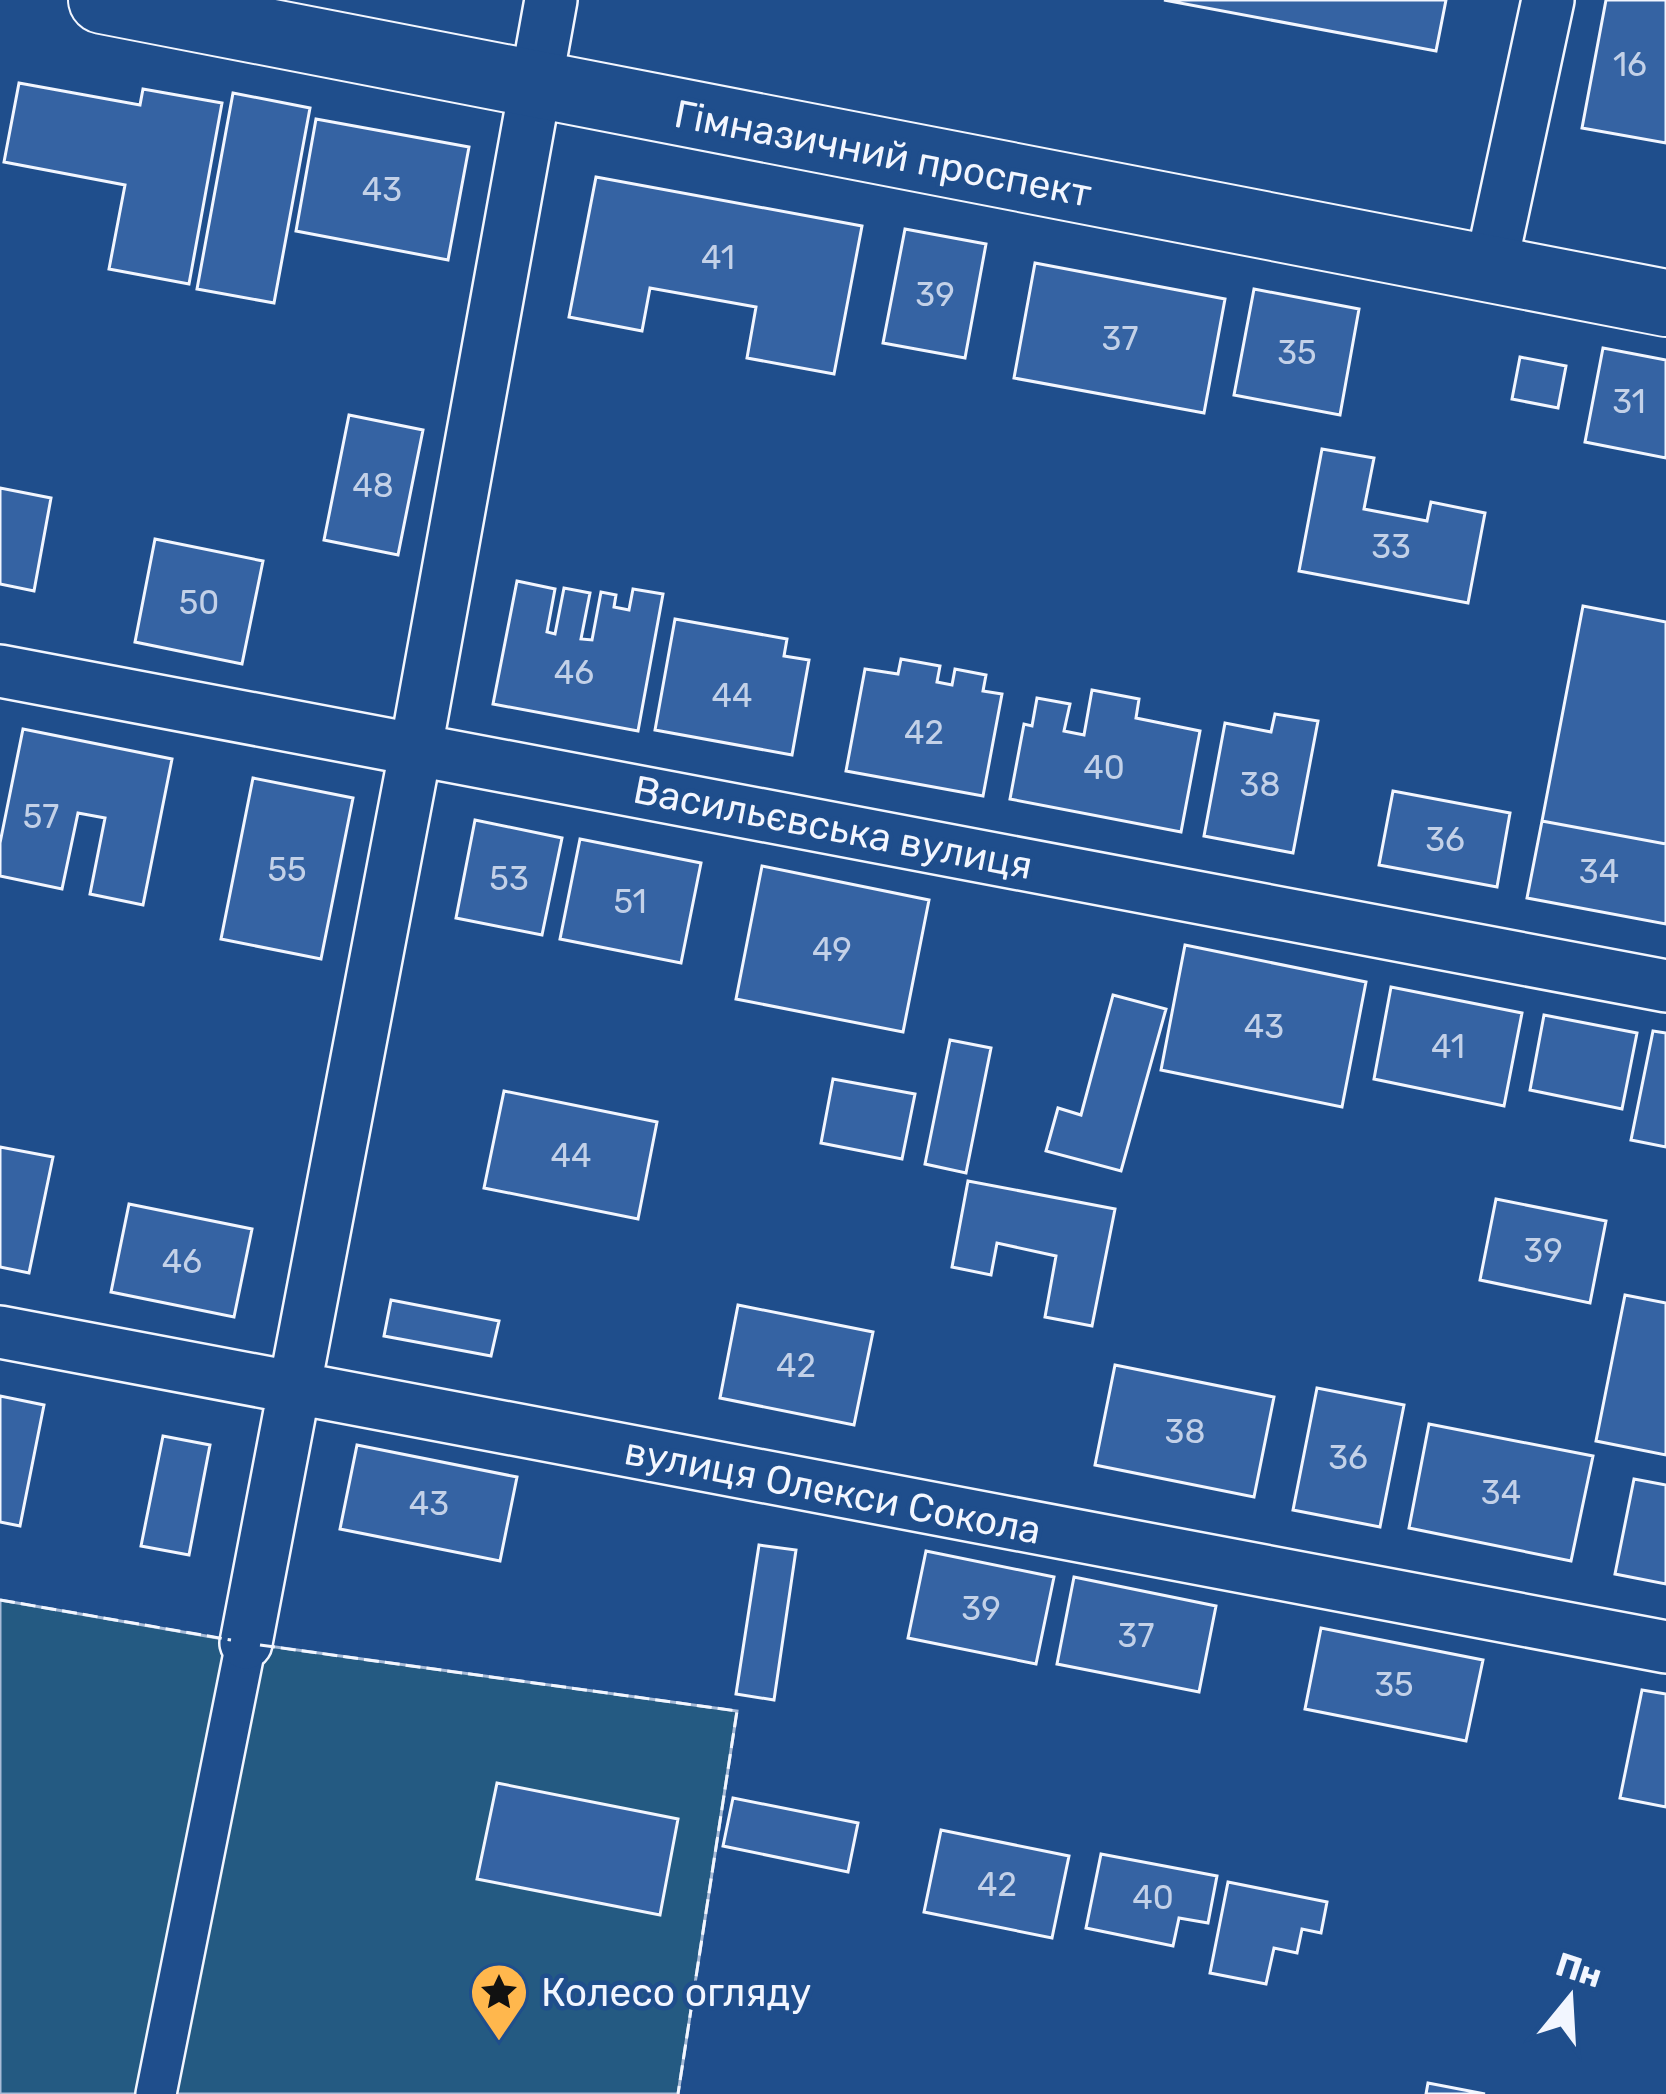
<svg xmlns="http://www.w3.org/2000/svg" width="1666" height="2094" font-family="Rubik,sans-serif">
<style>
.green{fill:#245a82;stroke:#a8bbd7;stroke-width:3}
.building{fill:#3563a3;stroke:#f2f6ff;stroke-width:3}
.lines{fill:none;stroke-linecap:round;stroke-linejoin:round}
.pedestrian-casing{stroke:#f2f6ff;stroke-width:44}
.minor-casing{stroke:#f2f6ff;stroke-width:56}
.secondary-casing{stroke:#f2f6ff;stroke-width:70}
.pedestrian{stroke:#1f4e8c;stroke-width:39}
.minor{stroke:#1f4e8c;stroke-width:51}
.secondary{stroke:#1f4e8c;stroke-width:66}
.fence{stroke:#f2f6ff;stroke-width:3;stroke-dasharray:15 6;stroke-linecap:butt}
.labels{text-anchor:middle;stroke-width:9;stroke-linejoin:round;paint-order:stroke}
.number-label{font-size:33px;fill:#c3d1e8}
.street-label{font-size:39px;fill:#f2f6ff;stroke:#1f4e8c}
.poi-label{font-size:39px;fill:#f2f6ff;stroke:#1f4e8c;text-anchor:start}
</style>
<rect width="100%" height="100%" fill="#1f4e8c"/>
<!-- green -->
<path class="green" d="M0 1600 246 1643 737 1711 678 2094H0Z"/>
<!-- building -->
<path class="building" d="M1164 0H1446L1436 51Z
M1606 0H1666V143L1582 128Z
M19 83 140 105 143 89 222 103 189 284 109 269 125 185 4 162Z
M233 93 310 108 274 303 197 289Z
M316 119 469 147 448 260 296 231Z
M596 177 862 226 834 374 747 358 756 307 650 288 642 331 569 317Z
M905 229 986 244 965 358 883 343Z
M1035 263 1225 299 1204 413 1014 378Z
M1254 289 1359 309 1340 415 1234 395Z
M1603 348 1666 360V458L1585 442Z
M1520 357 1566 366 1558 408 1512 399Z
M349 415 423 430 398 555 324 540Z
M1322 449 1374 458 1364 509 1427 521 1431 502 1485 513 1468 603 1299 571Z
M0 488 51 498 34 591 0 584Z
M155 539 263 561 242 664 135 642Z
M517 581 555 589 547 632 555 634 564 588 590 593 581 639 592 640 601 592 616 595 614 607 629 610 633 589 663 594 638 731 493 704Z
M1583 606 1666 622V844L1542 821Z
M675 619 787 639 784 656 809 660 792 755 655 730Z
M901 659 940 666 937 682 952 685 955 669 986 675 983 691 1002 694 983 796 846 771 865 669 898 674Z
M1092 690 1139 699 1136 718 1200 731 1181 832 1010 799 1024 724 1032 726 1037 698 1070 704 1064 731 1084 735Z
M1275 714 1318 721 1293 853 1204 836 1225 723 1271 732Z
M23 729 172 759 143 905 90 894 105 818 78 813 62 889 0 876V843Z
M253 778 353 798 321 959 221 939Z
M1393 791 1510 813 1497 887 1379 865Z
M475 820 562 838 542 935 456 918Z
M1542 821 1666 844V924L1527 898Z
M580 839 701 863 681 963 560 939Z
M762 866 929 900 903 1032 736 999Z
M1185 945 1366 982 1342 1107 1161 1070Z
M1391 987 1522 1013 1504 1106 1374 1079Z
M1113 995 1166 1009 1121 1171 1046 1151 1058 1108 1081 1115Z
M1544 1015 1637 1033 1622 1109 1530 1090Z
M1653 1031 1666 1033V1147L1631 1140Z
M950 1040 991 1048 966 1173 925 1164Z
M833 1079 915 1094 902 1159 821 1143Z
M504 1091 657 1122 638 1219 484 1188Z
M0 1147 53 1157 29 1273 0 1267Z
M968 1181 1115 1209 1092 1326 1045 1317 1056 1256 997 1243 991 1275 952 1267Z
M1496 1199 1606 1221 1590 1303 1480 1280Z
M129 1204 252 1229 234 1317 111 1292Z
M1625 1295 1666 1303V1455L1596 1441Z
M391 1300 499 1321 491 1356 384 1336Z
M738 1305 873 1332 854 1425 720 1398Z
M1115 1365 1274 1397 1254 1497 1095 1465Z
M1317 1388 1404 1405 1380 1527 1293 1510Z
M0 1396 44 1405 20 1526 0 1522Z
M1429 1424 1593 1456 1571 1561 1409 1528Z
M163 1436 210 1445 189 1555 141 1546Z
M357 1445 517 1477 500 1561 340 1529Z
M1634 1479 1666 1485V1584L1615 1574Z
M759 1545 796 1550 774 1700 736 1694Z
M926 1551 1054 1577 1036 1664 908 1638Z
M1074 1577 1216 1606 1199 1692 1057 1664Z
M1321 1628 1483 1660 1466 1741 1305 1709Z
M1642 1690 1666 1694V1807L1620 1798Z
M497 1783 678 1819 660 1915 477 1879Z
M733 1798 858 1823 848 1872 723 1846Z
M941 1830 1069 1856 1052 1938 924 1912Z
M1101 1854 1217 1876 1208 1923 1179 1918 1173 1946 1086 1928Z
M1228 1882 1327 1902 1321 1933 1302 1929 1297 1953 1274 1948 1266 1984 1210 1973Z
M1428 2083 1485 2094H1426Z"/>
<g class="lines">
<defs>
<path id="pedestrian" d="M156 2094 246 1643"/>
<path id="minor" d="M1490 270 1548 0
M0 671 1666 986
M0 1332 1666 1647
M246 1643 416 748 551 0"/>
<path id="secondary" d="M102 0 1666 303"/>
</defs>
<!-- pedestrian casing -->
<use href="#pedestrian" class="pedestrian-casing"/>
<!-- minor casing -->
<use href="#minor" class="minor-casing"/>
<!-- secondary casing -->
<use href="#secondary" class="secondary-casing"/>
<!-- pedestrian -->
<use href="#pedestrian" class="pedestrian"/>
<!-- minor -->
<use href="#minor" class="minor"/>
<!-- secondary -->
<use href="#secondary" class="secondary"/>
<!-- fence -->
<path class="fence" d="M0 1600 231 1640
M260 1645 737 1711 678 2094"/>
</g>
<!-- icons -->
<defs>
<symbol id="sight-pin" viewBox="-11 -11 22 30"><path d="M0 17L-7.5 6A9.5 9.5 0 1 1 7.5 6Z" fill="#ffb74d" stroke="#1f4e8c"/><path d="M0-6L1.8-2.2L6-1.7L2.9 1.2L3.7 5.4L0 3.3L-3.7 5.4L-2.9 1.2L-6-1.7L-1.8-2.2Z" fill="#111"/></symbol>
</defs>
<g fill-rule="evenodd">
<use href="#sight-pin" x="466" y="1959" width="66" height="90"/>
</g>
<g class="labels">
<!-- number labels -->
<g class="number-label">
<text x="1630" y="76">16</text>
<text x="382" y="201">43</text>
<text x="718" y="269">41</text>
<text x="935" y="306">39</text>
<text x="1120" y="350">37</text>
<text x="1297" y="364">35</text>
<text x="1629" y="413">31</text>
<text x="373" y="497">48</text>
<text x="1391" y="558">33</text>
<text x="199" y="614">50</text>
<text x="574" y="684">46</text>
<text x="732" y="707">44</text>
<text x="924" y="744">42</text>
<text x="1104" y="779">40</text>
<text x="1260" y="796">38</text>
<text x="41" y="828">57</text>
<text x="1445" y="851">36</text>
<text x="287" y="881">55</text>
<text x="1599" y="883">34</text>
<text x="509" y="890">53</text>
<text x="630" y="913">51</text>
<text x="832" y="961">49</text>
<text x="1264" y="1038">43</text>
<text x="1448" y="1058">41</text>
<text x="571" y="1167">44</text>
<text x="1543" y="1262">39</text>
<text x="182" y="1273">46</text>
<text x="796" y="1377">42</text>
<text x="1185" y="1443">38</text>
<text x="1348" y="1469">36</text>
<text x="1501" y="1504">34</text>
<text x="429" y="1515">43</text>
<text x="981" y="1620">39</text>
<text x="1136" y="1647">37</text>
<text x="1394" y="1696">35</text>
<text x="997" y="1896">42</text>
<text x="1153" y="1909">40</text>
</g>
<!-- street labels -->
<g class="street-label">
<text transform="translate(883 153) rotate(11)" y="14">Гімназичний проспект</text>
<text transform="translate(833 827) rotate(11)" y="14">Васильєвська вулиця</text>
<text transform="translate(833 1490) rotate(11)" y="14">вулиця Олекси Сокола</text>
</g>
<!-- poi labels -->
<g class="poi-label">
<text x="541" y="2006">Колесо огляду</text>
</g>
</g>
<!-- north arrow -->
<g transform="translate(1570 1998) rotate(18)" stroke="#1f4e8c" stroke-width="9" paint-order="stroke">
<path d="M0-9L21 45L0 30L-21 45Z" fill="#f2f6ff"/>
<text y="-18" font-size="33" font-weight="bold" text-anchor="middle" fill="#f2f6ff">Пн</text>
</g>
</svg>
